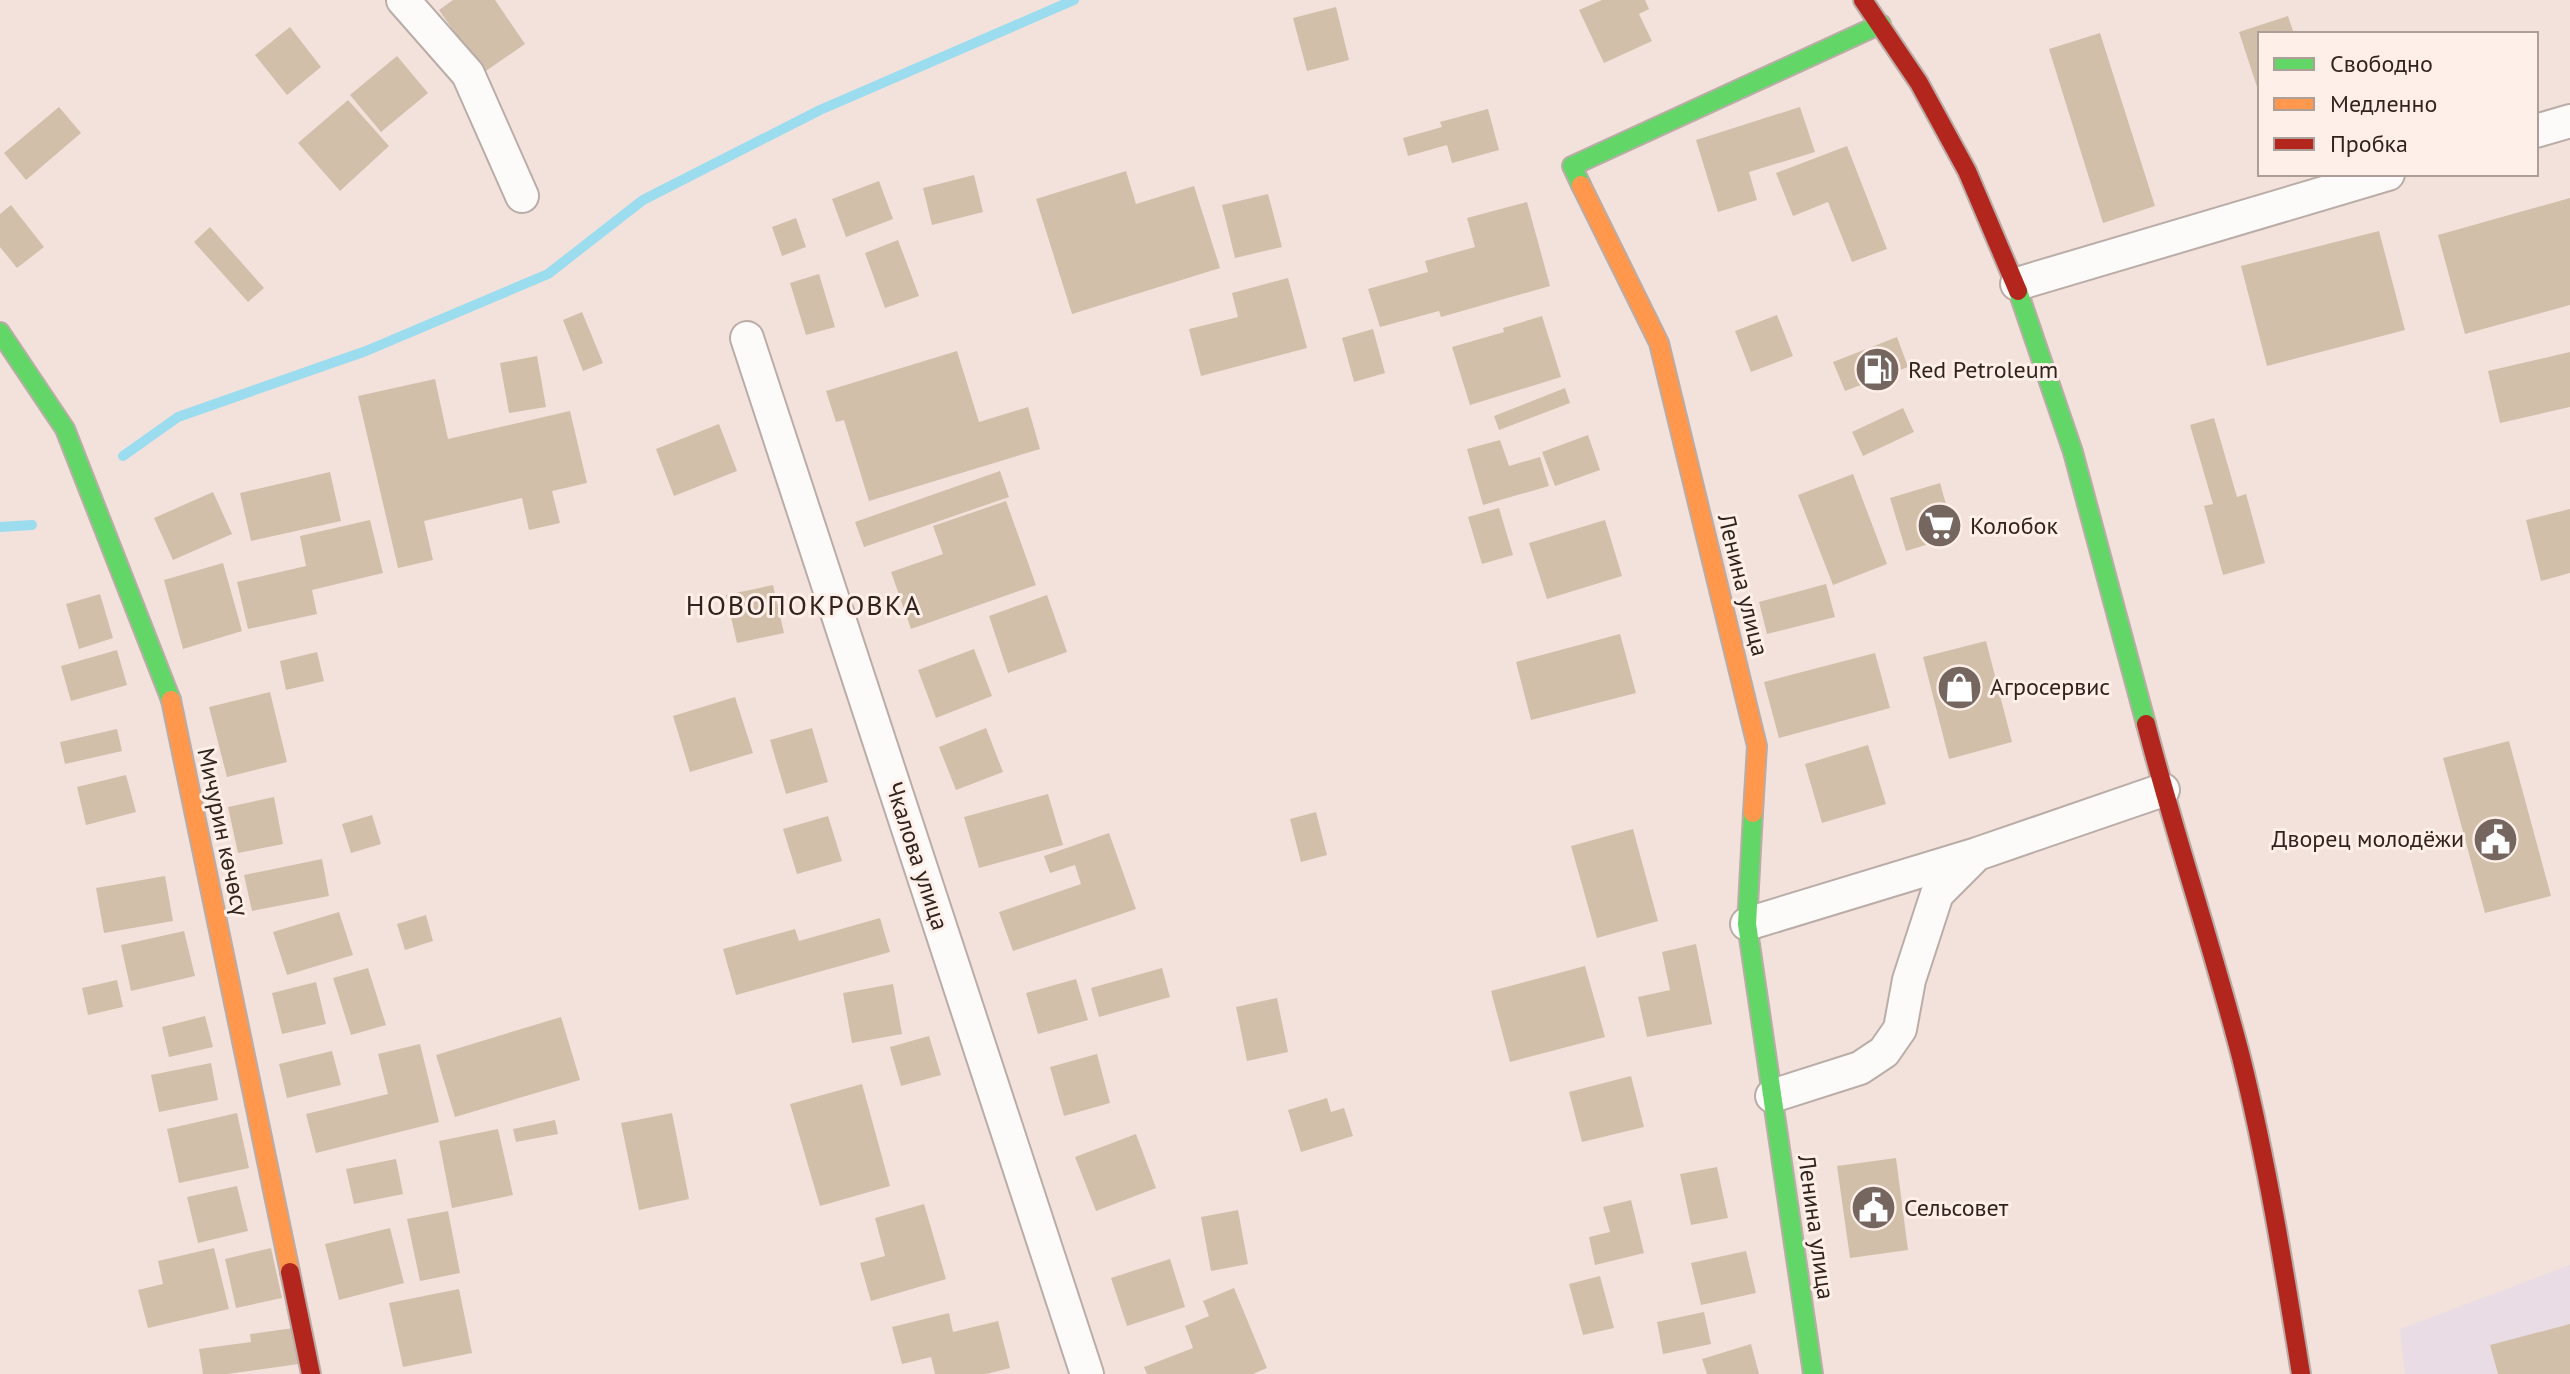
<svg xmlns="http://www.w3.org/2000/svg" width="2570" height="1374" font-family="'PT Sans',sans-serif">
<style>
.education{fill:#eadce5}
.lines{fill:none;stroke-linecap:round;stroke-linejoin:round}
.stream{stroke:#9bdcef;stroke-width:10}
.building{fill:#d1bfa9}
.street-casing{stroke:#baaca7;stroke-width:36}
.fast-casing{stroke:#baaca7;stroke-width:22}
.slow-casing{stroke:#baaca7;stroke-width:22}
.jam-casing{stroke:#baaca7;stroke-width:22}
.street{stroke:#fdfbfa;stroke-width:32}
.fast{stroke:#63d668;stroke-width:18}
.slow{stroke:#ff974d;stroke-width:18}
.jam{stroke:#b3261e;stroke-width:18}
.labels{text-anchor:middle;stroke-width:6;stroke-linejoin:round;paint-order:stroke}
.poi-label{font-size:24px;fill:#31241e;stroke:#ffefe9;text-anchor:start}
.street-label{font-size:24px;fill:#31241e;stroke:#ffefe9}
.quarter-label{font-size:28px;letter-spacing:2px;fill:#31241e;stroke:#ffefe9}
</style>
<rect width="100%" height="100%" fill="#f3e2dc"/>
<!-- education -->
<path class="education" d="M2570 1265V1374H2405L2400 1329Z"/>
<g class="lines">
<!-- stream -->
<path class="stream" d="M123 456 178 417 366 351 548 274 643 200 820 110 1074 0
M0 527 32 525"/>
</g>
<!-- building -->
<path class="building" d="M453 0H495L525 44 483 73 439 10Z
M1602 0H1645L1649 9 1639 14 1652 41 1604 63 1579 10Z
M1336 7 1349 60 1307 71 1293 18Z
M2288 16 2294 34H2260L2259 93 2239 32Z
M290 27 321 67 287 95 255 55Z
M2100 33 2155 206 2103 223 2049 49Z
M397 56 428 93 381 132 350 95Z
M348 100 389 146 340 191 298 143Z
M59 107 81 133 26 180 4 153Z
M1800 107 1815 152 1749 172 1757 200 1718 212 1696 140Z
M1488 109 1499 150 1452 163 1447 145 1408 156 1403 138 1442 127 1440 122Z
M1847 146 1887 249 1852 262 1828 202 1793 216 1776 173Z
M1126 171 1136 204 1194 186 1220 268 1072 314 1036 199Z
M974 175 983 212 932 225 923 188Z
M879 181 893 219 846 237 832 199Z
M1268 194 1282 247 1235 258 1222 205Z
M2570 198V305L2465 334 2438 235Z
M1527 202 1550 286 1441 317 1439 311 1380 327 1368 289 1428 272 1425 261 1475 247 1467 218Z
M11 205 44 247 17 268 0 247V214Z
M796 218 806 247 782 256 772 227Z
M210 227 264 288 248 302 194 242Z
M2379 231 2405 330 2267 366 2241 266Z
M898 240 919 296 885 308 865 253Z
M819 274 835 327 806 335 790 283Z
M1288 278 1307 348 1201 376 1189 329 1238 317 1232 293Z
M582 312 603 363 583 371 563 320Z
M1777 315 1793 356 1751 372 1735 331Z
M1542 316 1561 377 1470 405 1452 347 1504 332 1503 328Z
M1373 329 1385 373 1354 382 1342 338Z
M1897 337 1908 367 1845 391 1833 362Z
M957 351 979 422 1028 407 1040 449 869 501 844 420 836 422 826 391Z
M2570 352V407L2500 423 2488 371Z
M537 356 546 407 509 413 500 363Z
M435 379 448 439 570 411 587 483 552 491 560 523 529 530 522 498 424 521 433 560 398 568 358 396Z
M1565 388 1570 403 1499 430 1494 416Z
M1903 408 1914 432 1863 456 1852 432Z
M2214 418 2237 497 2246 494 2265 563 2223 575 2204 506 2213 504 2190 425Z
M719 424 737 471 674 496 656 449Z
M1588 435 1600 470 1555 486 1542 452Z
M1500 440 1509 466 1540 457 1549 486 1483 505 1467 449Z
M1000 471 1009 497 864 547 855 522Z
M330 472 341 521 251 541 240 493Z
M1853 474 1887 564 1833 585 1798 495Z
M1940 483 1955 536 1906 551 1890 498Z
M213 492 232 534 173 560 154 518Z
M1006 501 1036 585 911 629 891 572 943 554 933 526Z
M1499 508 1513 555 1482 564 1468 517Z
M2570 509V573L2541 581 2526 520Z
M370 520 383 573 312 590 317 614 248 629 237 582 306 566 300 536Z
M1605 520 1622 576 1547 599 1529 543Z
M223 563 242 631 183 649 164 580Z
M1826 584 1835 617 1767 634 1759 602Z
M773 585 784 633 737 643 726 595Z
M100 594 113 638 79 649 66 604Z
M1047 595 1067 652 1008 673 989 616Z
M1620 634 1636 693 1531 720 1516 662Z
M1986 641 2012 742 1949 759 1923 657Z
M974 649 992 696 936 718 918 670Z
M117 650 127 685 71 701 61 666Z
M317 652 324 681 286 690 280 661Z
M1875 653 1890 708 1779 738 1764 682Z
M270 692 287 762 227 777 209 707Z
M735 697 753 753 690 772 673 716Z
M812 728 828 782 786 794 770 740Z
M986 728 1003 772 956 790 939 747Z
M117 729 122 751 65 764 60 742Z
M2509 741 2551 896 2485 913 2443 758Z
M1868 745 1886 804 1822 823 1805 764Z
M126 775 136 812 86 825 77 787Z
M1048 794 1063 845 979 868 964 817Z
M274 797 283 844 238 853 228 807Z
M1316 812 1327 855 1301 862 1290 819Z
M372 815 381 844 351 853 342 824Z
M828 816 842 861 797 874 783 829Z
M1633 829 1658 921 1597 938 1571 846Z
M1109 833 1136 909 1013 951 999 912 1081 884 1075 865 1050 873 1044 856Z
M322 859 329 896 252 911 244 875Z
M165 876 173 921 104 933 96 888Z
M339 912 353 955 287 975 273 932Z
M426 915 433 941 405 950 397 924Z
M880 918 890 952 736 995 723 949 795 929 799 941Z
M184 931 195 976 131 991 121 945Z
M1696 944 1712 1024 1647 1037 1638 997 1670 990 1662 952Z
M1585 966 1605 1037 1510 1062 1491 991Z
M368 968 386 1025 351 1035 333 978Z
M1162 968 1170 997 1099 1017 1091 988Z
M1076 979 1088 1020 1038 1034 1026 993Z
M117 980 123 1007 88 1015 82 988Z
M316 982 326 1024 282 1034 272 993Z
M893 984 902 1034 852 1043 843 993Z
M1277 998 1288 1052 1247 1061 1236 1007Z
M205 1016 213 1047 169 1057 162 1027Z
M561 1017 580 1080 455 1117 436 1055Z
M929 1036 941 1075 901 1086 890 1047Z
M420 1044 439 1122 316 1153 306 1114 388 1094 378 1054Z
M332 1051 341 1085 287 1098 279 1064Z
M1097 1054 1110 1103 1064 1116 1050 1067Z
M211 1063 218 1100 159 1112 151 1075Z
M1631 1076 1644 1127 1582 1142 1569 1092Z
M862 1084 890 1186 820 1206 790 1104Z
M1327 1098 1331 1112 1344 1108 1353 1136 1301 1152 1288 1110Z
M237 1113 249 1168 179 1183 167 1129Z
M672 1113 689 1199 639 1210 621 1123Z
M555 1120 558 1134 516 1142 513 1129Z
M498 1129 513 1195 452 1208 439 1141Z
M1136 1134 1156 1188 1096 1211 1075 1157Z
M1896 1158 1908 1250 1850 1258 1837 1166Z
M396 1159 403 1194 354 1204 346 1169Z
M1717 1167 1728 1218 1691 1225 1680 1174Z
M237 1186 248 1231 198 1243 187 1197Z
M1631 1200 1644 1253 1595 1265 1589 1237 1610 1232 1603 1207Z
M924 1204 946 1279 871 1301 860 1263 885 1256 875 1218Z
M1238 1210 1248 1264 1211 1271 1201 1217Z
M448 1211 460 1273 420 1281 407 1219Z
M390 1228 404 1283 339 1300 325 1244Z
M214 1248 229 1309 148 1328 138 1290 163 1284 158 1261Z
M271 1248 282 1298 236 1308 225 1259Z
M1746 1251 1756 1293 1701 1305 1691 1263Z
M1170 1259 1185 1307 1127 1326 1111 1278Z
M1600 1276 1614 1328 1583 1335 1569 1284Z
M1234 1288 1267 1368 1253 1374H1147L1144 1367 1193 1348 1185 1326 1209 1316 1203 1301Z
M459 1289 472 1353 403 1367 389 1303Z
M1704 1312 1711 1344 1663 1354 1657 1322Z
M949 1313 953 1332 998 1321 1010 1368 986 1374H935L931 1357 902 1364 892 1327Z
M2570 1324V1374H2498L2490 1345Z
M294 1328 299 1364 227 1374H203L199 1349 251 1342 250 1334Z
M1751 1344 1759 1374H1707L1702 1359Z"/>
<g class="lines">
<defs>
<path id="street" d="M403 0 468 74 522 196
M2536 131 2570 121
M2017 284 2388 174
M747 338 1087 1374
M1747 924 1977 854 2163 790
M1772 1096 1860 1068 1884 1052 1900 1029 1909 980 1937 894 1973 858"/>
<path id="fast" d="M1581 185 1572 166 1881 24
M2018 291 2073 452 2146 724
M0 332 65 429 171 700
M1753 813 1747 924 1813 1374"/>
<path id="slow" d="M1581 185 1659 343 1757 746 1753 813
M171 700 290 1272"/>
<path id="jam" d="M1863 0 1919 83 1967 171 2018 291
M2146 724C2175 836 2212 945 2241 1057 2267 1162 2284 1268 2301 1374
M290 1272 311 1374"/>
</defs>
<!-- street casing -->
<use href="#street" class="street-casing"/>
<!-- fast casing -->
<use href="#fast" class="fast-casing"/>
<!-- slow casing -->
<use href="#slow" class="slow-casing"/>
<!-- jam casing -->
<use href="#jam" class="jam-casing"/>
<!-- street -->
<use href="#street" class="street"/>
<!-- fast -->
<use href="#fast" class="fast"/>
<!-- slow -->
<use href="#slow" class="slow"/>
<!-- jam -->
<use href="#jam" class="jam"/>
</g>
<!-- icons -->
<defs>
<symbol id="fuel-disc" viewBox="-11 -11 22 22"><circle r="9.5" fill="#756660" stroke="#ffefe9"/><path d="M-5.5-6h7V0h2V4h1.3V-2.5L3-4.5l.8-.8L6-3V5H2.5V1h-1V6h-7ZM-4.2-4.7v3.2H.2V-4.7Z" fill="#fff"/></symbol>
<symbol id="supermarket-disc" viewBox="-11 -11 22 22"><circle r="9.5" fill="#756660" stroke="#ffefe9"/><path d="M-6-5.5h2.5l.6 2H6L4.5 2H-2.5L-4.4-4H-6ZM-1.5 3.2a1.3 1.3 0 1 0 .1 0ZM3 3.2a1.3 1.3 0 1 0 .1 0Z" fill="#fff"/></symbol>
<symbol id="shop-disc" viewBox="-11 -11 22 22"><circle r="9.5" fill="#756660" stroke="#ffefe9"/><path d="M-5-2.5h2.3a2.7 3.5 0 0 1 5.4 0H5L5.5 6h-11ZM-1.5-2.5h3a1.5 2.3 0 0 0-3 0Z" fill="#fff"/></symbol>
<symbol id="civic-disc" viewBox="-11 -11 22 22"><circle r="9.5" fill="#756660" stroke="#ffefe9"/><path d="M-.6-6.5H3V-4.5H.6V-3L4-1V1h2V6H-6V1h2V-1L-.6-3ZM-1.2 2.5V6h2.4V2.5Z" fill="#fff"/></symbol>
</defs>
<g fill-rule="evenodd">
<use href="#fuel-disc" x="1852" y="344" width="51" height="51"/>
<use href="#supermarket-disc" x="1914" y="500" width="51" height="51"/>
<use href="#shop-disc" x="1934" y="662" width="51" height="51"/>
<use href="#civic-disc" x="2470" y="814" width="51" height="51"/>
<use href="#civic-disc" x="1848" y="1182" width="51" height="51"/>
</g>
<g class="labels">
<!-- poi labels -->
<g class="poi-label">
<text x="1908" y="378">Red Petroleum</text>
<text x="1970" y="534">Колобок</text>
<text x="1990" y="695">Агросервис</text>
<text x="2464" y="847" text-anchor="end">Дворец молодёжи</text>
<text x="1904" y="1216">Сельсовет</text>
</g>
<!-- street labels -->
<g class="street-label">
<text transform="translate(1743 585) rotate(76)" y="8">Ленина улица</text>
<text transform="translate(223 832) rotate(78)" y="8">Мичурин көчөсү</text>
<text transform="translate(917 856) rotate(72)" y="8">Чкалова улица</text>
<text transform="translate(1816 1227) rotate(82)" y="8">Ленина улица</text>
</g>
<!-- quarter labels -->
<g class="quarter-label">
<text x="804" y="615">НОВОПОКРОВКА</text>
</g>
</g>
<!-- legend -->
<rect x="2258" y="32" width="280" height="144" fill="#ffefe9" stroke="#ad9e98" stroke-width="2"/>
<rect x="2274" y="58" width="40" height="12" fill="#63d668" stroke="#ad9e98" stroke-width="2"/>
<text x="2330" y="72" font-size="24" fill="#31241e">Свободно</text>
<rect x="2274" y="98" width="40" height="12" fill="#ff974d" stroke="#ad9e98" stroke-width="2"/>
<text x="2330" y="112" font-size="24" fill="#31241e">Медленно</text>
<rect x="2274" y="138" width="40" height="12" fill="#b3261e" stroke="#ad9e98" stroke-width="2"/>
<text x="2330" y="152" font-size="24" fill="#31241e">Пробка</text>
</svg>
